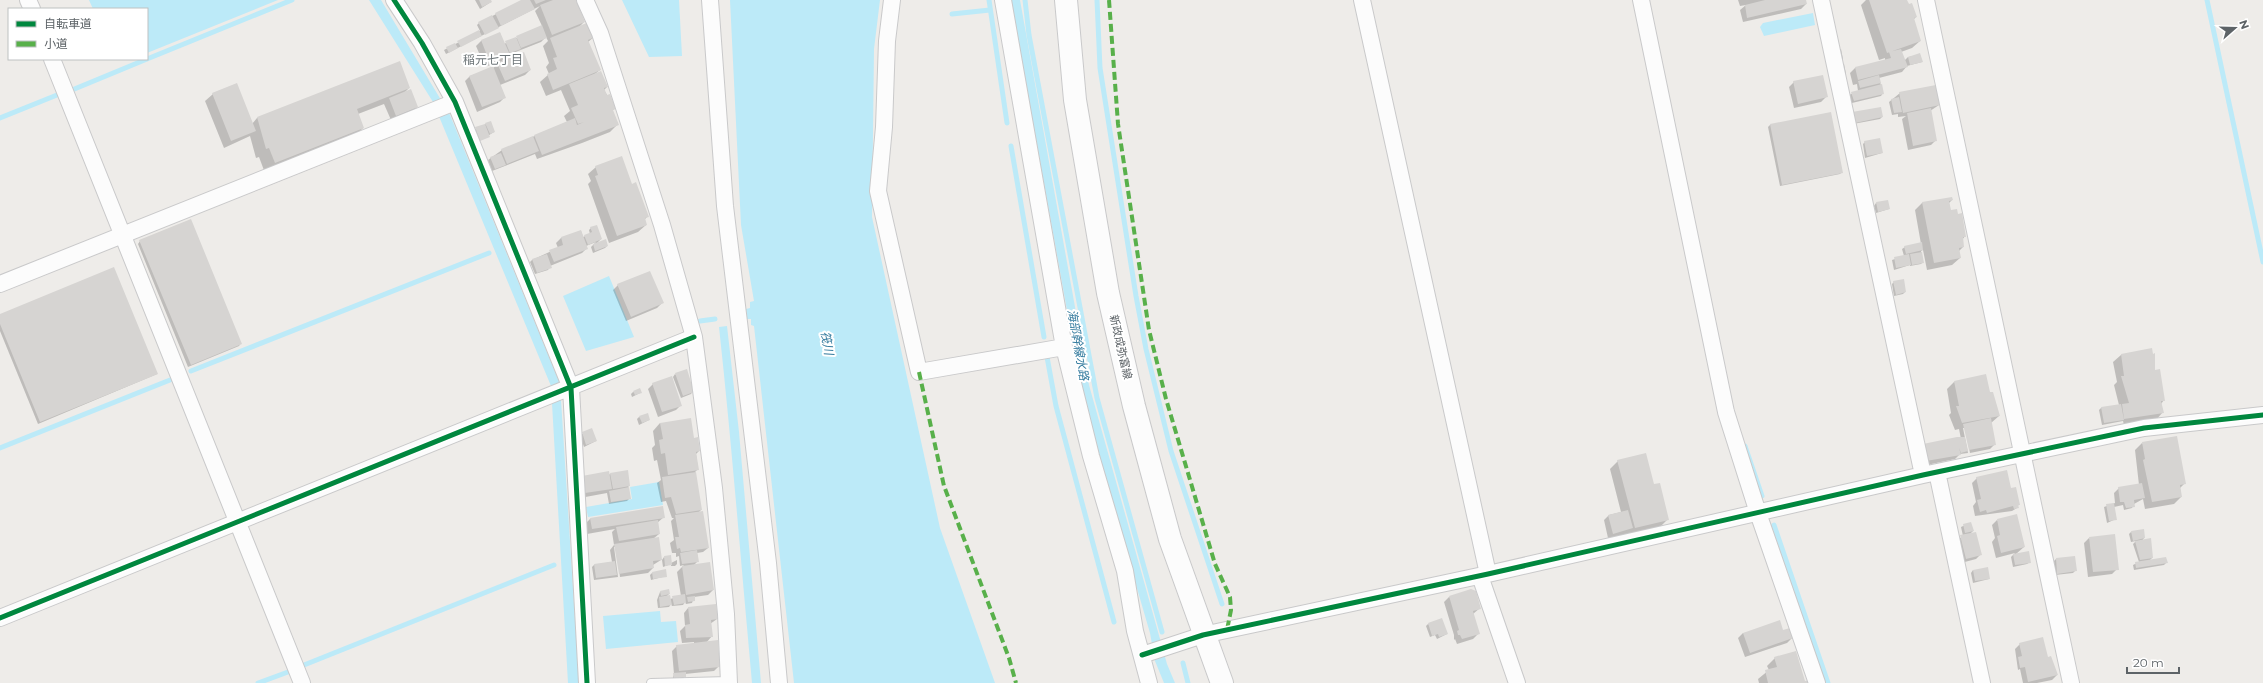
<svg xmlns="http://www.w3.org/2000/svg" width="2263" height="683" font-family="Montserrat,'Noto Sans JP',sans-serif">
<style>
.water{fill:#bceaf8}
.shadow{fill:#0003}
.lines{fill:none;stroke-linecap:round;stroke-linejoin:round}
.stream{stroke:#bceaf8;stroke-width:5}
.building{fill:#d6d4d2}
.lane-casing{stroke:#c9c9ca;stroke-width:10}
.street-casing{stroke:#c9c9ca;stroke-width:18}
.secondary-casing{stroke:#c9c9ca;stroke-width:24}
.lane{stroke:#fcfcfc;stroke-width:8}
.street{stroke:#fcfcfc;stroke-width:16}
.secondary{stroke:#fcfcfc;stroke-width:22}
.quiet{stroke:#58b04a;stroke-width:4;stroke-dasharray:8 4;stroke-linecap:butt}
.cycleway-casing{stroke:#fff;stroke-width:8}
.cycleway{stroke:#00873e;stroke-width:5}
.labels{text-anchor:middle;stroke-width:4;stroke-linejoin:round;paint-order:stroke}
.street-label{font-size:11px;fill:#5d6367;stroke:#fff}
.neighbourhood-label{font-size:12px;fill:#6e7679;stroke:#fff}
.water-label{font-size:12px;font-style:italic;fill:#347b9e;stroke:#fff}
</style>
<rect width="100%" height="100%" fill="#eeece9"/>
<!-- water -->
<path class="water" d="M89 0H278L147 53V9H93Z
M369 0H381L450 115 560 384 579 683H568L551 386 433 102Z
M622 0H679L682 56 649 57Z
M730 0H880L874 49 872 217 940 528 995 683H794L754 326 751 325V319H747L746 309 750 308V302L754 301 741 225Z
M1011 0H1020L1089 385 1167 664 1175 683H1164L1155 661 1150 633 1085 410Z
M1813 13 1815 25 1764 36 1760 27 1763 23Z
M609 276 634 337 586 351 563 296Z
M727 326 739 432 761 683H752C741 564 732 446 719 327Z
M659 482 663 505 588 517 586 507 632 499 630 487Z
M660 611 661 622 676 621 678 642 606 649 603 616Z"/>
<!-- shadow -->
<path class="shadow" d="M475 0H490L491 2 480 9Z
M523 0H575L584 22 579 27 594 37 588 42 600 70 595 74 607 87 604 90 615 108 612 111 618 124 610 132 582 143 537 159 535 154 492 171 488 160 502 150 567 122 564 116 570 111 561 90 546 96 540 82 549 74 546 67 549 63 543 46 548 41 546 37 541 42 508 55 500 63 530 70 525 75 500 85 505 97 500 102 477 112 465 81 470 76 493 68 501 61 485 67 476 46 481 41 500 33 504 44 542 26 535 11 540 6 446 54 444 50 480 31 477 25 479 23Z
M1738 0H1805L1806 4 1801 9 1743 22 1740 10 1746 5 1740 6Z
M1866 0H1906L1916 17 1913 20 1920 41 1912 48 1901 52 1904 61 1908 57 1920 55 1922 62 1907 66 1902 72 1879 78 1883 93 1881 96 1852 103 1849 95 1858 91 1857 84 1853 85 1850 73 1855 68 1885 61V58L1879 60 1861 5Z
M1841 49 1843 59 1841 61 1837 50Z
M1844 64 1846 74 1844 76 1840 65Z
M1794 82 1826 97 1821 102 1794 108 1789 87Z
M409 88 404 93 417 107 412 112 391 120 384 104 358 114 363 128 353 138 265 173 259 157 256 158 250 136 224 148 205 101 213 94 252 124 257 118Z
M1900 93 1939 105 1930 111 1936 140 1931 145 1908 150 1902 119 1906 116 1898 117V114L1892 115 1889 102Z
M1830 113 1842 172 1840 174 1780 186 1768 127 1770 125Z
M1853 113 1882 117 1880 119 1853 124Z
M486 124 494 132 478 142 473 130Z
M1865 142 1882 153 1865 158 1863 144Z
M596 167 631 185 647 217 644 220 646 225 638 232 609 243 588 184 591 181 588 174Z
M1952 200 1949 203 1950 211 1965 236 1962 240 1963 247 1958 252 1960 258 1952 265 1927 270 1923 250 1921 251 1923 262 1921 264 1910 266V265L1894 270 1892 260 1904 256 1902 249 1905 247 1921 244 1915 210 1922 203Z
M1876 203 1889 209 1876 213 1874 206Z
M591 228 601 239 596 244 607 246 605 248 593 253 591 247 596 242 586 246 587 248 582 253 550 266 548 270 535 274 530 262 532 260 558 248 556 243 561 238 581 231 583 237 590 234 589 230Z
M140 241 241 343 239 346 188 367 138 244Z
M1894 282 1905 292 1903 294 1894 296 1892 284Z
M618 285 662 303 657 308 626 321 613 290Z
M0 315 157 374 38 424 0 331Z
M2151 350 2155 371 2164 400 2161 404 2163 412 2156 420 2124 425 2123 421 2102 425 2099 410 2101 408 2119 405 2114 385 2117 382 2113 362 2121 355Z
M675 374 693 391 691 394 681 398 673 377Z
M1954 382 1989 394 1999 416 1991 423 1995 444 1990 449 1970 453 1965 428H1963L1968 453 1960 454 1955 459 1922 466 1918 450 1961 439 1959 429 1955 430 1949 415 1951 413 1947 389Z
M653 384 681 405 676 410 658 417 648 389Z
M633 392 640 393 632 397 631 394Z
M639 417 649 420 639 425 637 419Z
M660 423 693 439 699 451 696 454 698 469 695 472 701 510 698 513 708 548 703 552 697 553 698 561 694 565 713 590 708 595 694 597 692 603 686 604 685 602 683 605 672 606 671 604 669 607 658 608 657 600 660 592 669 594 666 597 670 599 681 596 677 572 684 565 680 566 679 556 676 557V553H672L670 543 674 540 671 521 674 518H672L666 501 661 502 657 483 661 480 657 460 654 461 652 448 655 445 653 431Z
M591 430 596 441 584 447 580 435Z
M2142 443 2185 483 2180 488 2181 497 2174 504 2145 509 2143 499 2134 504 2132 508 2124 510 2123 505 2114 507 2116 519 2107 523 2104 507 2115 503 2114 493 2119 488 2139 485 2135 450Z
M1618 461 1653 485 1668 519 1660 527 1608 538 1604 520 1609 515 1621 512 1610 469Z
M611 474 629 486 628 487 629 499 627 501 609 504 607 493 580 498 577 482Z
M1977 478 2010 489 2019 504 2017 508 2012 511 1975 516 1973 506 1976 502 1972 483Z
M664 517 657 523 659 534 653 539 661 560 653 565V568L648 573 620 577 616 547H614L618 577 594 580 592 567 594 565 612 562 610 550 614 545 612 532 615 529 587 534 585 524 590 519Z
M1997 520 2024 547 2016 554 2030 562 2027 564 2013 567 2011 557 2015 553 1996 558 1992 542 1995 538 1992 525Z
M1970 523 1973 531 1969 535 1981 554 1976 559 1961 563 1956 541 1963 536 1961 527Z
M2131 532 2144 538 2142 541 2152 558 2149 561 2166 563 2164 565 2134 570 2133 565 2139 562 2133 544 2136 541 2131 542 2129 534Z
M2089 538 2117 569 2112 574 2088 577 2084 543Z
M664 557 671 563 677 560V564L675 566H671V564L663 567 662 560Z
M2056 559 2075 571 2073 573 2055 575 2054 561Z
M1973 570 1989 579 1973 583 1971 573Z
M652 573 666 576 651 580 650 575Z
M1449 597 1480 608 1473 614 1478 634 1473 639 1457 644 1455 639 1454 640V635L1444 602Z
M688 608 717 619 710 624 712 636 706 643 719 666 714 671 685 674 683 679 672 681 674 674 672 651 677 646 694 644V642L682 643 680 631 685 626 684 613Z
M1428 624 1447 634 1437 639 1435 635 1430 637 1426 626Z
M1783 631 1792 638 1787 643 1745 657 1738 638 1743 633Z
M2020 644 2047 659 2057 675 2052 680 2037 683H2023L2020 669 2018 670 2015 649Z
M1775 658 1804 682 1810 683H1759L1758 679 1769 670 1767 666Z"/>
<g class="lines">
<!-- stream -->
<path class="stream" d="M989 0 1007 123
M1025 0 1029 35 1097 398 1162 632
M1097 0 1100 68 1136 296 1146 349 1171 451 1222 604
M2207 0 2263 262
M952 14 990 10
M147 59 292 0
M72 90 147 59
M0 118 57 95
M1011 146 1044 337
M700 321 715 319
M1047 357 1056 406 1114 622
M191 371 489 253
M1745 446 1762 496
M0 448 170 380
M1774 525 1828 683
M1183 663 1188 683
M304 665 554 565
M258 683 288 672"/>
</g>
<!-- building -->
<path class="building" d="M479 0H491L492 2 482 7Z
M521 0H530L535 9 501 26 495 13Z
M534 0H546L536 4Z
M553 0H576L585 22 552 35 540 5Z
M1765 0H1806L1807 4 1747 18 1745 5Z
M1869 0H1907L1909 4 1912 3 1917 17 1914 18 1921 41 1887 53Z
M492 15 499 28 485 35 478 22Z
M589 22 595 37 588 40 601 70 553 90 547 74 557 69 553 58 557 57 550 38Z
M542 25 547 38 521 48 516 36Z
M479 30 482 36 461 47 457 41Z
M500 32 510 55 490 63 481 40Z
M516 37 521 49 510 53 505 41Z
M455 43 458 48 449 53 446 47Z
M1901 49 1908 67 1858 80 1855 67 1891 58 1889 52Z
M524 52 531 70 505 81 497 63Z
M1920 53 1923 62 1910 65 1908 57Z
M400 61 410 88 357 109 364 128 275 163 269 148 266 149 257 117Z
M493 66 506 98 482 107 469 76Z
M601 71 608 87 604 88 607 95 610 94 616 109 613 110 619 125 542 155 534 135 575 118 577 125 584 122 578 124 571 108 578 105 569 84Z
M1823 75 1828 97 1798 104 1793 81Z
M1879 75 1881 83 1860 88 1858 81Z
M237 83 256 131 231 141 212 93Z
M1882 84 1884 94 1854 101 1851 92Z
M1936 85 1940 105 1903 113 1899 92Z
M411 89 418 107 396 116 389 98Z
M1899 97 1902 112 1894 113 1891 99Z
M1881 107 1883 117 1855 123 1852 112Z
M1931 108 1937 141 1913 146 1907 113Z
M1831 112 1843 173 1782 185 1770 124Z
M491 121 495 132 490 134 485 123Z
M485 124 490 137 480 141 475 127Z
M533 136 539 151 507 164 501 149Z
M1880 138 1883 153 1867 156 1864 141Z
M501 153 506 165 495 169 490 157Z
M622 156 632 184 636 182 649 217 645 218 647 225 617 236 595 176 598 175 595 166Z
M1952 197 1953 200 1949 201 1951 210 1957 209 1958 214 1962 213 1966 237H1963L1964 247 1959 248 1961 258 1934 263 1922 202Z
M1888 200 1890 209 1878 212 1876 202Z
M191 219 242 344 191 365 139 240Z
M597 225 602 239 588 245 584 235 592 232 590 227Z
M581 230 588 249 554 262 549 250 563 245 561 237Z
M606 239 608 246 595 251 593 244Z
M1922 242 1923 250 1906 254 1904 246Z
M1922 252 1924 263 1912 265 1910 254Z
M547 254 552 268 537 273 532 259Z
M1909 254 1911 265 1896 268 1894 257Z
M114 267 158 374 40 422 0 324V314Z
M650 271 664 303 631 317 617 284Z
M1904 279 1906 292 1896 295 1893 281Z
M2152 348 2153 354 2155 353V370L2160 369 2165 401H2161L2164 413 2124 419 2122 404 2129 403 2121 376H2124L2121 354Z
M687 369 694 392 683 396 675 373Z
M1986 374 1990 392H1993L2000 416 1962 423 1956 406H1959L1954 381Z
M672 376 682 406 662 412 652 383Z
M640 388 642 393 635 395 633 391Z
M2121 404 2124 420 2104 423 2101 407Z
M648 413 650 420 642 423 639 416Z
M691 418 694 438 698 437 700 451 696 452 699 470 668 475 665 453 661 454 659 440 663 439 660 423Z
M1991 418 1996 445 1969 450 1963 424Z
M592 428 597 441 586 445 582 432Z
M2177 436 2186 484 2180 485 2182 497 2152 502 2143 460 2145 459 2142 442Z
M1957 437H1965L1968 451 1961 453 1959 448 1961 455 1926 461 1923 444Z
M1646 453 1654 484 1660 483 1669 520 1635 528 1617 460Z
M628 470 630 486 613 489 610 473Z
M2007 470 2011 488 2016 487 2020 505H2018L2019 508 2014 509 2013 506 1987 513 1986 510 1980 512 1977 500 1981 499 1976 477Z
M609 471 612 489 585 493 582 476Z
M696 472 702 510 676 514 671 497 665 498 662 477Z
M2142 483 2145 498 2134 500 2135 507 2126 508 2124 502H2120L2118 487Z
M629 487 631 499 611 502 609 491Z
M2114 503 2117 520 2109 521 2106 504Z
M663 506 665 518 592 529 590 518Z
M1628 510 1633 528 1613 534 1608 515Z
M703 511 709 548 681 552 680 548 677 549 675 537H679L675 515Z
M2017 514 2025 547 2001 553 1997 536 2000 535 1997 519Z
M658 520 660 534 619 541 616 527Z
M1971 522 1974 531 1965 533 1963 524Z
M2144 529 2145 538 2133 541 2131 531Z
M1976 532 1982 555 1966 559 1960 535Z
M2115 534 2119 570 2093 572 2089 537Z
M659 537 662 560 653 561 654 568 619 574 614 544Z
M2151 538 2153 558 2140 560 2135 541Z
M697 550 699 562 682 564 680 553Z
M2029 551 2031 563 2015 565 2013 554Z
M671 555 672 565 665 566 664 556Z
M2075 556 2077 571 2057 574 2056 558Z
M2166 557 2168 563 2136 568 2135 562Z
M615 561 617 575 596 578 594 564Z
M710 562 714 590 686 595 682 566Z
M1988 567 1990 579 1975 581 1973 570Z
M666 569 667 577 653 579 652 572Z
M669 589 670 594 661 596 660 591Z
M1471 589 1476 591 1481 609 1473 611 1480 634 1462 639 1460 635H1458L1457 631 1459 630 1449 596Z
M685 594 686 603 674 605 672 596Z
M670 595 672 605 660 607 659 597Z
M695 596V601L688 602 687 597Z
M716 604 718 619 711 620 713 637 686 638 685 625 690 624 688 607Z
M1442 618 1448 634 1439 637 1438 634 1432 636 1428 623Z
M1780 620 1783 630 1790 628 1793 638 1750 653 1743 633Z
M2043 637 2048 657 2051 656 2058 675 2028 682 2025 667 2020 668 2018 657 2022 656 2019 643Z
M718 640 720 667 679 671 676 645Z
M1796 651 1805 681 1811 680 1812 683H1768L1765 670 1777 667 1774 657Z
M686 672V677L674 679 673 673Z"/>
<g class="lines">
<defs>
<path id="lane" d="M651 683 729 681"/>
<path id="street" d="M28 0 32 9
M394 0 422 43 455 102 571 388 587 683
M585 0 600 33 662 225 694 337 714 488 726 614 729 683
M710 0 725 206 768 563 779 683
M892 0 887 41 884 127 878 191 919 372 1064 347
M1003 0 1064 347 1091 456 1125 571 1135 631 1149 683
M1362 0 1488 574
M1641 0 1726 412 1758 513 1817 683
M1821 0 1923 475
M1926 0 2071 683
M52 59 302 683
M0 284 455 102
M1937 472 1982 683
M1480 576 1517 683
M0 618 694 337
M1142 655 1203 635 1488 574 1923 475 2144 428 2263 415"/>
<path id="secondary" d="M1066 0 1075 100 1108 293 1134 406 1170 539 1222 683"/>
</defs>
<!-- lane casing -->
<use href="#lane" class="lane-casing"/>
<!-- street casing -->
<use href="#street" class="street-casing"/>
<!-- secondary casing -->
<use href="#secondary" class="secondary-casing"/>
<!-- lane -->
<use href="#lane" class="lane"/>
<!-- street -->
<use href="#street" class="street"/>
<!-- secondary -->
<use href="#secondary" class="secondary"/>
<!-- quiet -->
<path class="quiet" d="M1109 0 1118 124 1149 330 1166 399 1215 564 1230 597 1231 610 1227 630
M919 372 944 486 1009 658 1016 683"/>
<defs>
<path id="cycleway" d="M394 0 422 43 455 102 571 388 587 683
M0 618 694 337
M1142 655 1203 635 1488 574 1923 475 2144 428 2263 415"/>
</defs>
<!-- cycleway casing -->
<use href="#cycleway" class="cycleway-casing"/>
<!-- cycleway -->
<use href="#cycleway" class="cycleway"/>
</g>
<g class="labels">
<!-- street labels -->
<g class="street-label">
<text transform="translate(1121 347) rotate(77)" y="4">新政成弥富線</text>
</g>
<!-- neighbourhood labels -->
<g class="neighbourhood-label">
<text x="493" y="64">稲元七丁目</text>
</g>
<!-- water labels -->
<g class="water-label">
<text transform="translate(827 343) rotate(80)" y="4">筏川</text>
<text transform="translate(1078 345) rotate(80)" y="4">海部幹線水路</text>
</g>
</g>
<!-- legend -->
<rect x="8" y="8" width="140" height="52" fill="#ffffff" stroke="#bec1c2"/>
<rect x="16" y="21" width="20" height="6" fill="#00873e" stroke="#bec1c2"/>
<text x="44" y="28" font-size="12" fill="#5d6367">自転車道</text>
<rect x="16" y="41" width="20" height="6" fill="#58b04a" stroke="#bec1c2"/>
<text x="44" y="48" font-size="12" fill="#5d6367">小道</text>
<!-- north arrow -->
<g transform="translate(2235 28) rotate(70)" stroke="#ffffff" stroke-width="3" paint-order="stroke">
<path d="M0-3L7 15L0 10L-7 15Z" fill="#5d6367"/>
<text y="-6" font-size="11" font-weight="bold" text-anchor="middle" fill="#5d6367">N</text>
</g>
<!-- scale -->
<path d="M2127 667v6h52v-6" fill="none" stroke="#5d6367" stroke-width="2"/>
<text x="2133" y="667" font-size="12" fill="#5d6367" stroke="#ffffff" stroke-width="3" paint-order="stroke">20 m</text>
</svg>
